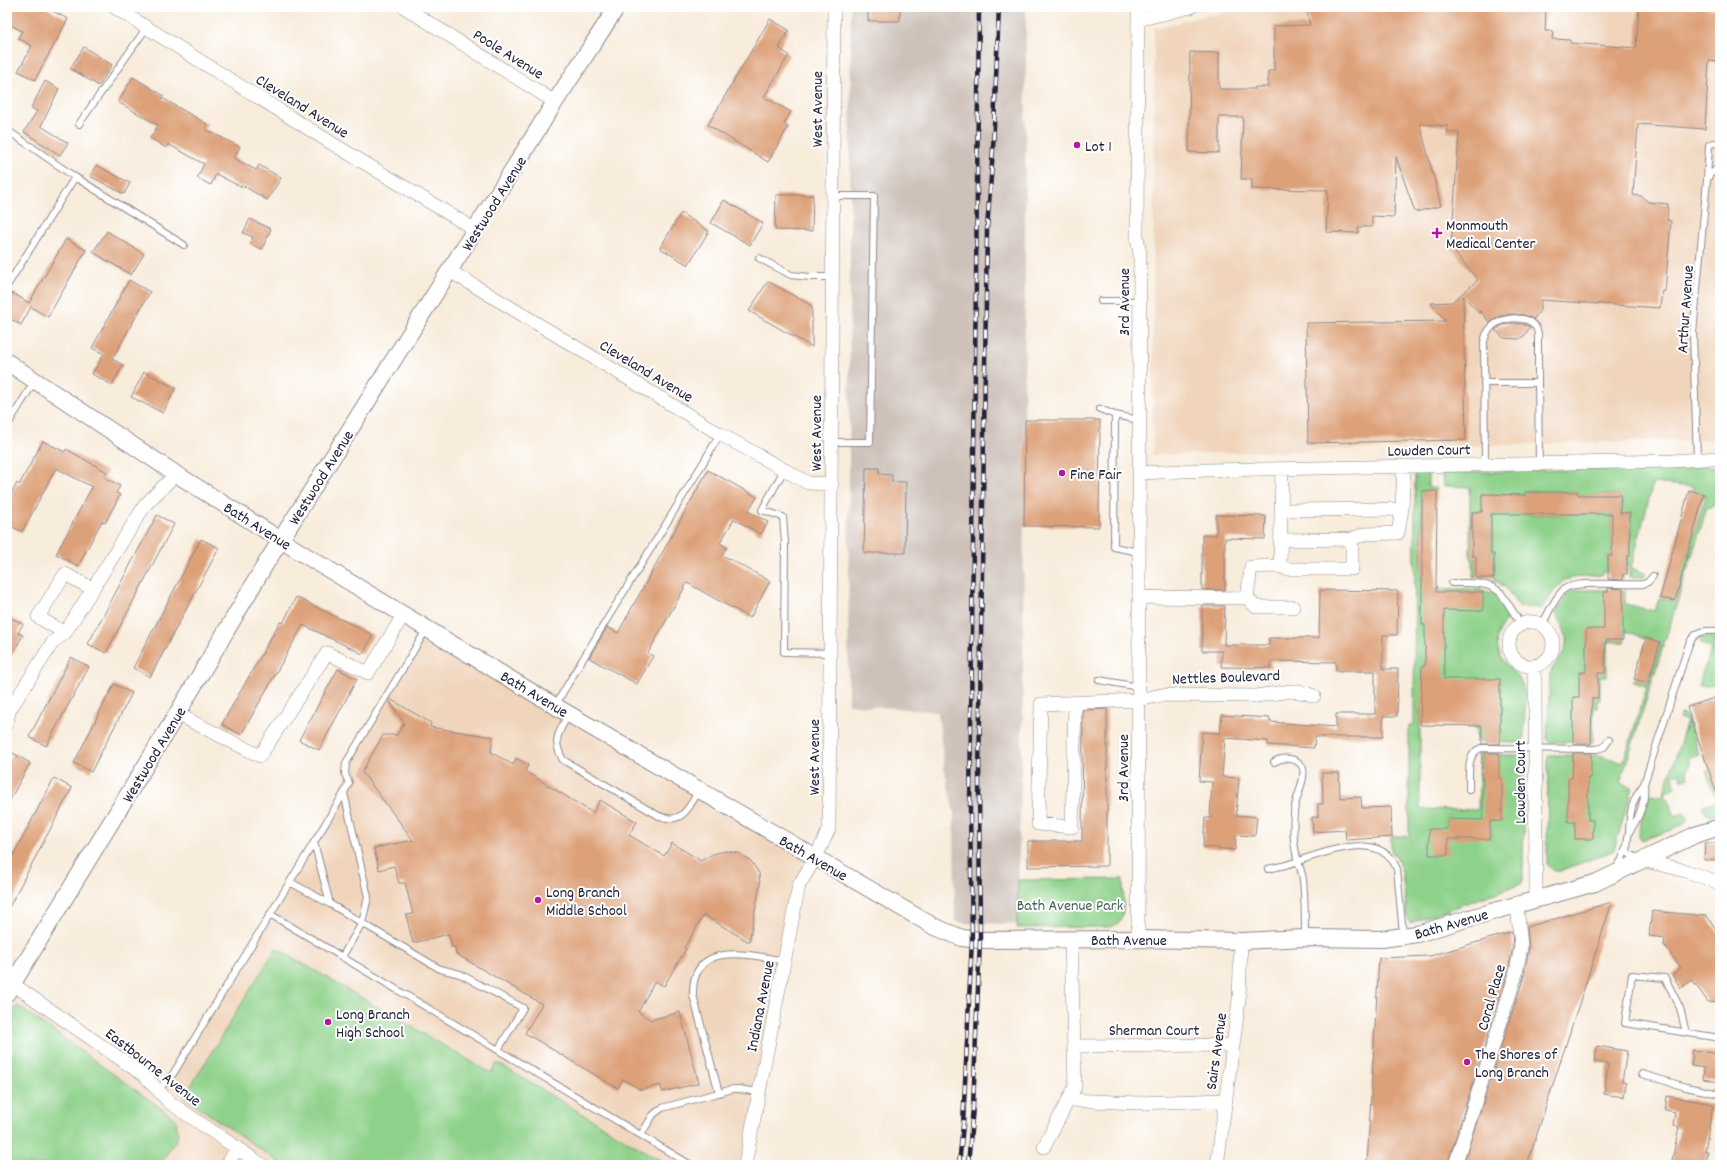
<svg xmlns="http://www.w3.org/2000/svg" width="1727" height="1172" font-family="Dekko,sans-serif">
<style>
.built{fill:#f0d5bc}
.industrial{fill:#cec1b9}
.green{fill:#8ed18a;stroke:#587a62}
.building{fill:#dda179}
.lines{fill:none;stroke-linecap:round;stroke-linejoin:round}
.service-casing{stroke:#8d878b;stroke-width:8}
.minor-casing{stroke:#8d878b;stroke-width:14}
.tertiary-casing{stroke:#8d878b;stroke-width:18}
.service{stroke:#fff;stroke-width:6}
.minor{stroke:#fff;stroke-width:13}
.tertiary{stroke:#fff;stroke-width:16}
.rail-casing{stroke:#22223b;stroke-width:4.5}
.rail{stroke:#fff;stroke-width:3;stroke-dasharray:9;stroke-linecap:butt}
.poi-dot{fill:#b5179e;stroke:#fff;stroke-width:1.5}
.labels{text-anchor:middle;stroke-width:4;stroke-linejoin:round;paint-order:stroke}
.street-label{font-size:16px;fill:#22223b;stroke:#fff}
.poi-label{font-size:16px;fill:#22223b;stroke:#fff;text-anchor:start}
.park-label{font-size:16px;fill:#485f57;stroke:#fff}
</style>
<rect width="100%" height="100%" fill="#fff"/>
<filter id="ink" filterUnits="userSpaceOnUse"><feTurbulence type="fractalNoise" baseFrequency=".025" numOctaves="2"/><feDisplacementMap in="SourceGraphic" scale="8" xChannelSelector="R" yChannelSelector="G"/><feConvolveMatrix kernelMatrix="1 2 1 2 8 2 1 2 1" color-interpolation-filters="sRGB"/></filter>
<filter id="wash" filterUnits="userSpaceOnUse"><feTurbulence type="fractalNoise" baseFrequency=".012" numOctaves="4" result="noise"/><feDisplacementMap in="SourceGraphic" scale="16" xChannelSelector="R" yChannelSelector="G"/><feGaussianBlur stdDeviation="0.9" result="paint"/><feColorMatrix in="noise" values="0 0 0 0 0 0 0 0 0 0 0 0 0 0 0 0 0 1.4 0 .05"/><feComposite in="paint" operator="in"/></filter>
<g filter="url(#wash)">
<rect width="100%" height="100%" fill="#f8ecdb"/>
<!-- built -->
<path class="built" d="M1243 7H1720V439L1153 455 1154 28Z
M427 628 816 857 799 885 745 1165H7V993L13 984 158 1089 173 1073 349 783 345 768Z"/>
<!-- industrial -->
<path class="industrial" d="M851 7H1026L1023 696 1017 924 964 923 955 921 954 813 944 768 938 712 848 704Z"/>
<!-- green -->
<path class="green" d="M1720 466V503L1707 508 1620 783 1632 787V790L1614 849 1613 851 1560 871H1554L1547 864V859L1548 755H1600L1623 763 1647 687 1633 682 1634 679 1648 684 1661 643 1625 631V642H1607V676H1600V700L1597 701V708H1594L1593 742H1550L1547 739 1550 674C1557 657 1572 652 1564 630 1562 624 1557 619 1556 613L1566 596 1573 590H1625V604L1655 611 1659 598 1673 601 1706 496 1692 492 1693 487 1653 483 1631 568 1645 573 1646 575 1644 577H1629V566L1627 565V556L1630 555V514L1620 513V495H1578V492H1526L1525 495 1482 494V512H1472V555L1476 556V578H1473V562L1470 555V487L1443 486 1442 473Z
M1415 472H1428V487L1437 488V491H1422L1421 581H1427V590C1442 588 1482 587 1494 594 1500 598 1505 608 1508 615 1506 622 1500 627 1498 634 1493 661 1514 666 1523 686 1527 696 1524 726 1524 739L1521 743 1480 742 1476 736V727H1470V710H1420V809L1478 810 1480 755H1522L1524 758 1523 880 1521 884 1410 923 1407 916 1402 872 1398 860 1391 851V837L1393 836H1409V725H1414Z
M1491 514H1612V556H1608V572H1602V575L1572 578 1563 581 1554 591 1543 608 1519 607 1506 588 1495 580 1494 555 1491 554Z
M1706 635 1714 638 1715 640 1712 650 1720 653V680C1716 686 1706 687 1698 686L1711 648 1700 643 1702 637Z
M1681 714 1686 715 1699 754 1688 758 1690 764 1687 771 1688 778 1682 780 1680 773 1673 776 1675 787 1665 792 1674 816 1684 813 1686 816 1687 821 1682 826 1642 840 1638 836V832L1649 796 1652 794 1663 796 1687 721 1679 718Z
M1709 770 1720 790V813L1711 815 1706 814 1702 808 1703 805 1717 801 1706 771Z
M1123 879C1123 889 1126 917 1118 923 1114 927 1108 927 1103 927L1017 928 1018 880Z
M276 948 491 1073 497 1063 509 1070 668 1165H283L184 1097Z
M18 1006 176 1119 178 1136 160 1165H7V1019L13 1010Z"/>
<g id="blocks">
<!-- building -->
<path class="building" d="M7 7H45L68 19 35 80 18 71 32 46 18 38 22 31 7 23Z
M868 7H900V21H868Z
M1306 7H1521L1546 9 1545 31H1553L1552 39 1570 40V43L1636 48 1639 7H1688L1720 9V62L1709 61 1705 129 1638 124 1633 195 1641 196 1648 202 1668 204 1667 220 1671 221 1665 291H1662L1660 308 1541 300 1540 310 1534 319 1525 315 1513 314 1500 316 1490 323 1480 311 1479 313 1463 296 1466 440 1308 443 1306 323 1446 321 1431 303 1452 302 1478 280 1451 248 1459 133 1447 132 1448 126 1420 124 1441 206 1415 212 1396 157 1394 217 1372 216V227H1358V233L1326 232 1328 190 1252 189V179H1241L1243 117H1219V153L1189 152 1190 52 1219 53V89H1255V87H1268V71H1274V26L1310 25Z
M770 19 789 30 779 48 789 55 764 97 791 112 784 124 788 127 768 162 708 125Z
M84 47 112 65 99 86 70 68Z
M133 77 164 96 162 98 207 124 205 129 240 147 234 158 256 170 259 165 281 178 267 200 242 185 241 187 216 174 211 185 197 178 204 164 168 144 166 148 150 138 158 125 118 102Z
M45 81 59 89 41 126 68 143 60 155 24 132 37 111 31 108Z
M96 165 130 183 124 194 90 176Z
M776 195H813L812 231 775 230Z
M724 200 763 223 750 245 711 223Z
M681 213 709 231 688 265 660 248Z
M250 219 271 229 262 249 250 244 253 237 243 233Z
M107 231 144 254 131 275 93 252Z
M66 239 86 250 48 317 31 307 21 325 7 317V303L13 293 29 303Z
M129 280 150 292 112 359 123 365 112 385 92 374 104 354 92 348Z
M768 281 812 306V347L749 311Z
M1513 323 1523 324 1530 327 1524 336 1519 339 1504 338 1495 330 1503 325Z
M144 372 176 388 163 413 131 397Z
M1025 420H1100L1099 527 1024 526Z
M43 441 65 452 66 449 107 472 104 477 120 486 116 493 120 495 105 523 102 521 78 566 56 554 92 487 56 468 22 532 7 524V502L17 483 19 485Z
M866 468H879V474L892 475V482H906L905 553H864Z
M708 470 757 497 748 511 768 522 761 534 734 519 720 543 727 547 722 555 770 581 750 618 687 583 648 653 653 656 637 684 589 658 607 627 618 633Z
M1689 490 1704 494 1675 601 1660 598Z
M1422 491H1437L1436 592H1483V611L1444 610V679H1500V744H1482V726L1420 725 1422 666H1425V625H1422Z
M1525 492H1578V495H1621L1620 513H1630V556H1627V574H1623V580L1608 579V556H1612V514H1491V554H1494V578H1476V556H1472V512H1482V494L1525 495Z
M157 515 174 524 106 653 88 644Z
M1216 515 1266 516 1265 539 1225 538V590H1202V535H1216Z
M201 539 219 548 150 677 133 668Z
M1608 588 1623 589V640H1606L1605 673H1598V698H1592L1591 744H1573V697H1579V672H1586V629H1604V592H1608Z
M1320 590 1398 591 1397 635H1383V669H1398L1397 716H1383V737H1315L1314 748 1268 745V741L1225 738 1222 777 1239 778 1236 815 1257 817 1255 836 1236 835 1235 850 1203 847 1205 818H1210L1212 782 1199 781 1202 732 1220 733 1222 715 1270 718V722L1336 727V714H1375V671H1336V662L1271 661V668L1221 667 1222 651H1202V606H1225L1224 645H1269V638H1319Z
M296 597 373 635 363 654 303 625 241 735 222 724 280 622 283 623Z
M7 616 23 624 18 633 23 635 7 664Z
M1646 638 1660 642 1648 683 1634 679Z
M71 657 89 667 46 746 29 737Z
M338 669 357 679 319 750 299 740Z
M114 684 132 693 91 772 74 763Z
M1720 696V797H1718L1687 707Z
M390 699 431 723 430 727 493 737 491 752 513 765 516 758 528 765 525 771 593 813 600 800 637 822 629 835 664 856 672 843 701 861 713 854 725 851 739 853 751 861 759 873 760 885 749 942 704 915 684 948 686 949 664 986 655 981 638 1012 651 1020 680 1012 699 1083 663 1092 660 1085 641 1090 623 1079 618 1088 610 1084 525 1033 542 1004 456 954 455 947H452L449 934 413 943 406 915 413 914 405 883H399L394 866 379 870 374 848 413 840 362 772 383 735H397L404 723 389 700Z
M1107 709V866L1028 867V841H1082L1083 710Z
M13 753 30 763 7 805V764Z
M1482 753H1499V778H1502V821H1490V839H1448V855H1429V829H1447V819L1483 820V779H1481Z
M1573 753H1591V778H1588V820H1593V839H1575V822H1568V778H1572Z
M1322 773H1339L1340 798 1361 797 1362 808 1391 807 1392 837 1346 840 1345 830 1313 832 1312 817H1318V804H1323Z
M54 778 72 788 7 911V867Z
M1705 843H1720L1719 860H1704Z
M1612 902 1527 1165H1463L1523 979 1529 948 1527 927Z
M1652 911 1707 916 1720 935V1003L1708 1002 1692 980 1681 988 1672 975 1681 968 1664 945 1665 938 1649 936Z
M1512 932 1513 947 1507 975 1447 1165H1367L1379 958 1430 956Z
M1597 1046 1627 1051 1622 1082 1626 1083 1624 1097 1604 1094 1608 1064 1595 1062Z
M1693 1050 1720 1054V1082L1703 1079 1704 1068 1691 1066Z
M1667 1096 1713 1104 1705 1151H1708L1706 1165H1671L1679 1127 1673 1126 1675 1112 1665 1110Z"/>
</g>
</g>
<g filter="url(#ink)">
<use href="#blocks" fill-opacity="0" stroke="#8d878b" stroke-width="1"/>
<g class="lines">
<defs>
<path id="service" d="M79 124 147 27
M7 130 75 177 184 245
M1707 179 1709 145 1713 143 1720 144
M759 258 791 275 810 277H833
M7 286 75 177
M1101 301H1140
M1484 383H1538
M1100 409 1115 415 1139 420
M1115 415 1114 547 1139 552
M7 426 34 382
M832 442H870L874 196H833
M1697 459 1693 333 1707 180 1710 174 1720 167
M1485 464 1484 342C1485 338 1486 333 1489 330 1497 319 1516 315 1529 321 1534 323 1537 329 1538 333V383L1539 463
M784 470 762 510 783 517 785 543 784 652 830 653
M1452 583C1469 583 1488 581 1501 593L1521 624
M1542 625C1548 614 1554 599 1563 590 1574 579 1625 586 1643 584L1648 582 1653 576
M1099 680 1139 687
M555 706C608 614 667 526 720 434
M568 715C558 734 552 740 563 760L659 816C682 825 689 808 699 790
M1274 762C1282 757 1296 757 1302 766 1308 776 1294 800 1294 813 1293 826 1293 840 1296 853 1297 862 1302 870 1303 880 1305 899 1305 919 1305 938
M1469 790C1470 776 1465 754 1481 748L1597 749 1604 747 1609 740
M1629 832C1640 817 1646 802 1644 784
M314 842 330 904 440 969 460 974 523 1008 498 1050
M1639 859 1628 853C1626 845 1628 839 1629 831 1630 811 1632 800 1644 784L1689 644C1695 630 1706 630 1720 631
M1617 867 1622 859 1626 847
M1268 869C1276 867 1284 866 1292 863 1322 854 1380 827 1397 869L1403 935
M290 882 330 904
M270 914 691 1165
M342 957 362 923 368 897 344 793
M1686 1033 1680 1008 1665 978 1632 975 1625 1023 1720 1038
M1642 1074 1686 1087 1720 1094
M158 1090 173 1074 344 793 349 783 345 774 346 763 426 630
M719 1093 693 995C691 939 751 955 785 961
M641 1135 653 1115 662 1108 733 1089H738L759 1092"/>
<path id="minor" d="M114 7 333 144 476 230
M404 7 555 102
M1138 7 1137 237 1140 254 1138 939
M1138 20 1191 7
M450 271 720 434 808 483 832 484
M1139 473 1207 470 1672 461 1720 458
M1281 510 1402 509
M1280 540 1352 539 1364 534 1398 533 1402 509 1404 466
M1280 566 1287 569H1352V539
M1139 597 1247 598 1251 567 1280 566 1282 469
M1247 598 1256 607H1293
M1509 644a22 22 0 1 1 44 0a22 22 0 1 1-44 0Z
M65 633 38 617 65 574 93 589
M1533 666 1535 682 1536 899
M1075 703 1072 827 1038 824 1041 704 1139 700 1161 695 1256 696 1291 691 1306 693 1314 696
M177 714 260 756 327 653 368 673 404 614
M7 723 9 711 53 642 65 633 145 505 176 474
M1642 860 1686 871 1720 883
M7 980 145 1076 169 1102 262 1165
M1074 1046 1233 1045
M1069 1100 1138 1103 1226 1100
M1044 1147 1075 1087 1071 939
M227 1165 237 1148
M745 1165 799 885 816 857 829 829 834 7
M1217 1165 1239 1000 1241 941
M1455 1165 1515 977 1521 947 1517 905"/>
<path id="tertiary" d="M7 362 176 474 308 557 555 706 933 926 962 938 980 940 1138 939 1241 941 1305 938 1382 939 1417 934 1470 918 1595 883 1695 835 1720 827
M7 993 177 714 265 565 555 102 617 7"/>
</defs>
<!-- service casing -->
<use href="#service" class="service-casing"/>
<!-- minor casing -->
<use href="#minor" class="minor-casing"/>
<!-- tertiary casing -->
<use href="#tertiary" class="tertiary-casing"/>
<!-- service -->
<use href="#service" class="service"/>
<!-- minor -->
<use href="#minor" class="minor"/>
<!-- tertiary -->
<use href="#tertiary" class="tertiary"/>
<defs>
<path id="rail" d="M959 1165 963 1125 972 939 970 811 979 7
M968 1165 973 1107 980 940 979 778 987 229 993 150 999 7"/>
</defs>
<!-- rail casing -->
<use href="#rail" class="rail-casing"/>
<!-- rail -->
<use href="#rail" class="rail"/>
</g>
</g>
<!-- markers -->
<g class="poi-dot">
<circle cx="1077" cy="145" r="4"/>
<path d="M1435 227h4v4h4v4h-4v4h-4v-4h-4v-4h4z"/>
<circle cx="1062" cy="473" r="4"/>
<circle cx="538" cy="900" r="4"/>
<circle cx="328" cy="1022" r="4"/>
<circle cx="1467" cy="1062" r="4"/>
</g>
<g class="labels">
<!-- street labels -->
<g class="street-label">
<text transform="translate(509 53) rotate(32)" y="6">Poole Avenue</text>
<text transform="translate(303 105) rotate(32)" y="6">Cleveland Avenue</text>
<text transform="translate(816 109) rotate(-90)" y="6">West Avenue</text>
<text transform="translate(493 203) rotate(-58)" y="6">Westwood Avenue</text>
<text transform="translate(1123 302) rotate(-90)" y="6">3rd Avenue</text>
<text transform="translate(1684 309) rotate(-86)" y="6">Arthur Avenue</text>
<text transform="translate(647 370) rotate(31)" y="6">Cleveland Avenue</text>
<text transform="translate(815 433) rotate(-90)" y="6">West Avenue</text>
<text transform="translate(1429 449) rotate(-1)" y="6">Lowden Court</text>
<text transform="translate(320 477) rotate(-58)" y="6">Westwood Avenue</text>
<text transform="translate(258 525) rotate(32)" y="6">Bath Avenue</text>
<text transform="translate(1226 676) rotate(-2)" y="6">Nettles Boulevard</text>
<text transform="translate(535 693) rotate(31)" y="6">Bath Avenue</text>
<text transform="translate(153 754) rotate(-59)" y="6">Westwood Avenue</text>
<text transform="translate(813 757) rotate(-90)" y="6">West Avenue</text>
<text transform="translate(1122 768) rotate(-90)" y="6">3rd Avenue</text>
<text transform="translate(1519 782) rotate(-90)" y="6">Lowden Court</text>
<text transform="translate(814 857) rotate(30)" y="6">Bath Avenue</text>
<text transform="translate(1451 923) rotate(-16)" y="6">Bath Avenue</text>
<text x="1129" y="945">Bath Avenue</text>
<text transform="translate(1490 997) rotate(-74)" y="6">Coral Place</text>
<text transform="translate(759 1006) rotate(-79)" y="6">Indiana Avenue</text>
<text x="1154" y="1035">Sherman Court</text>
<text transform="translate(1215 1051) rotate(-82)" y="6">Sairs Avenue</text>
<text transform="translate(154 1066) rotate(38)" y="6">Eastbourne Avenue</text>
</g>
<!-- poi labels -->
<g class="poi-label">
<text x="1085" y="151">Lot 1</text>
<text x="1446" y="230">Monmouth<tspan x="1446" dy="18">Medical Center</tspan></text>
<text x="1070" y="479">Fine Fair</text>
<text x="546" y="897">Long Branch<tspan x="546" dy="18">Middle School</tspan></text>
<text x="336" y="1019">Long Branch<tspan x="336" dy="18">High School</tspan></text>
<text x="1475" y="1059">The Shores of<tspan x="1475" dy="18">Long Branch</tspan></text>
</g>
<!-- park labels -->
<g class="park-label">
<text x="1070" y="910">Bath Avenue Park</text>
</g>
</g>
<!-- margin -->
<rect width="1727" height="1172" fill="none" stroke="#fff" stroke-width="24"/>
</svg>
